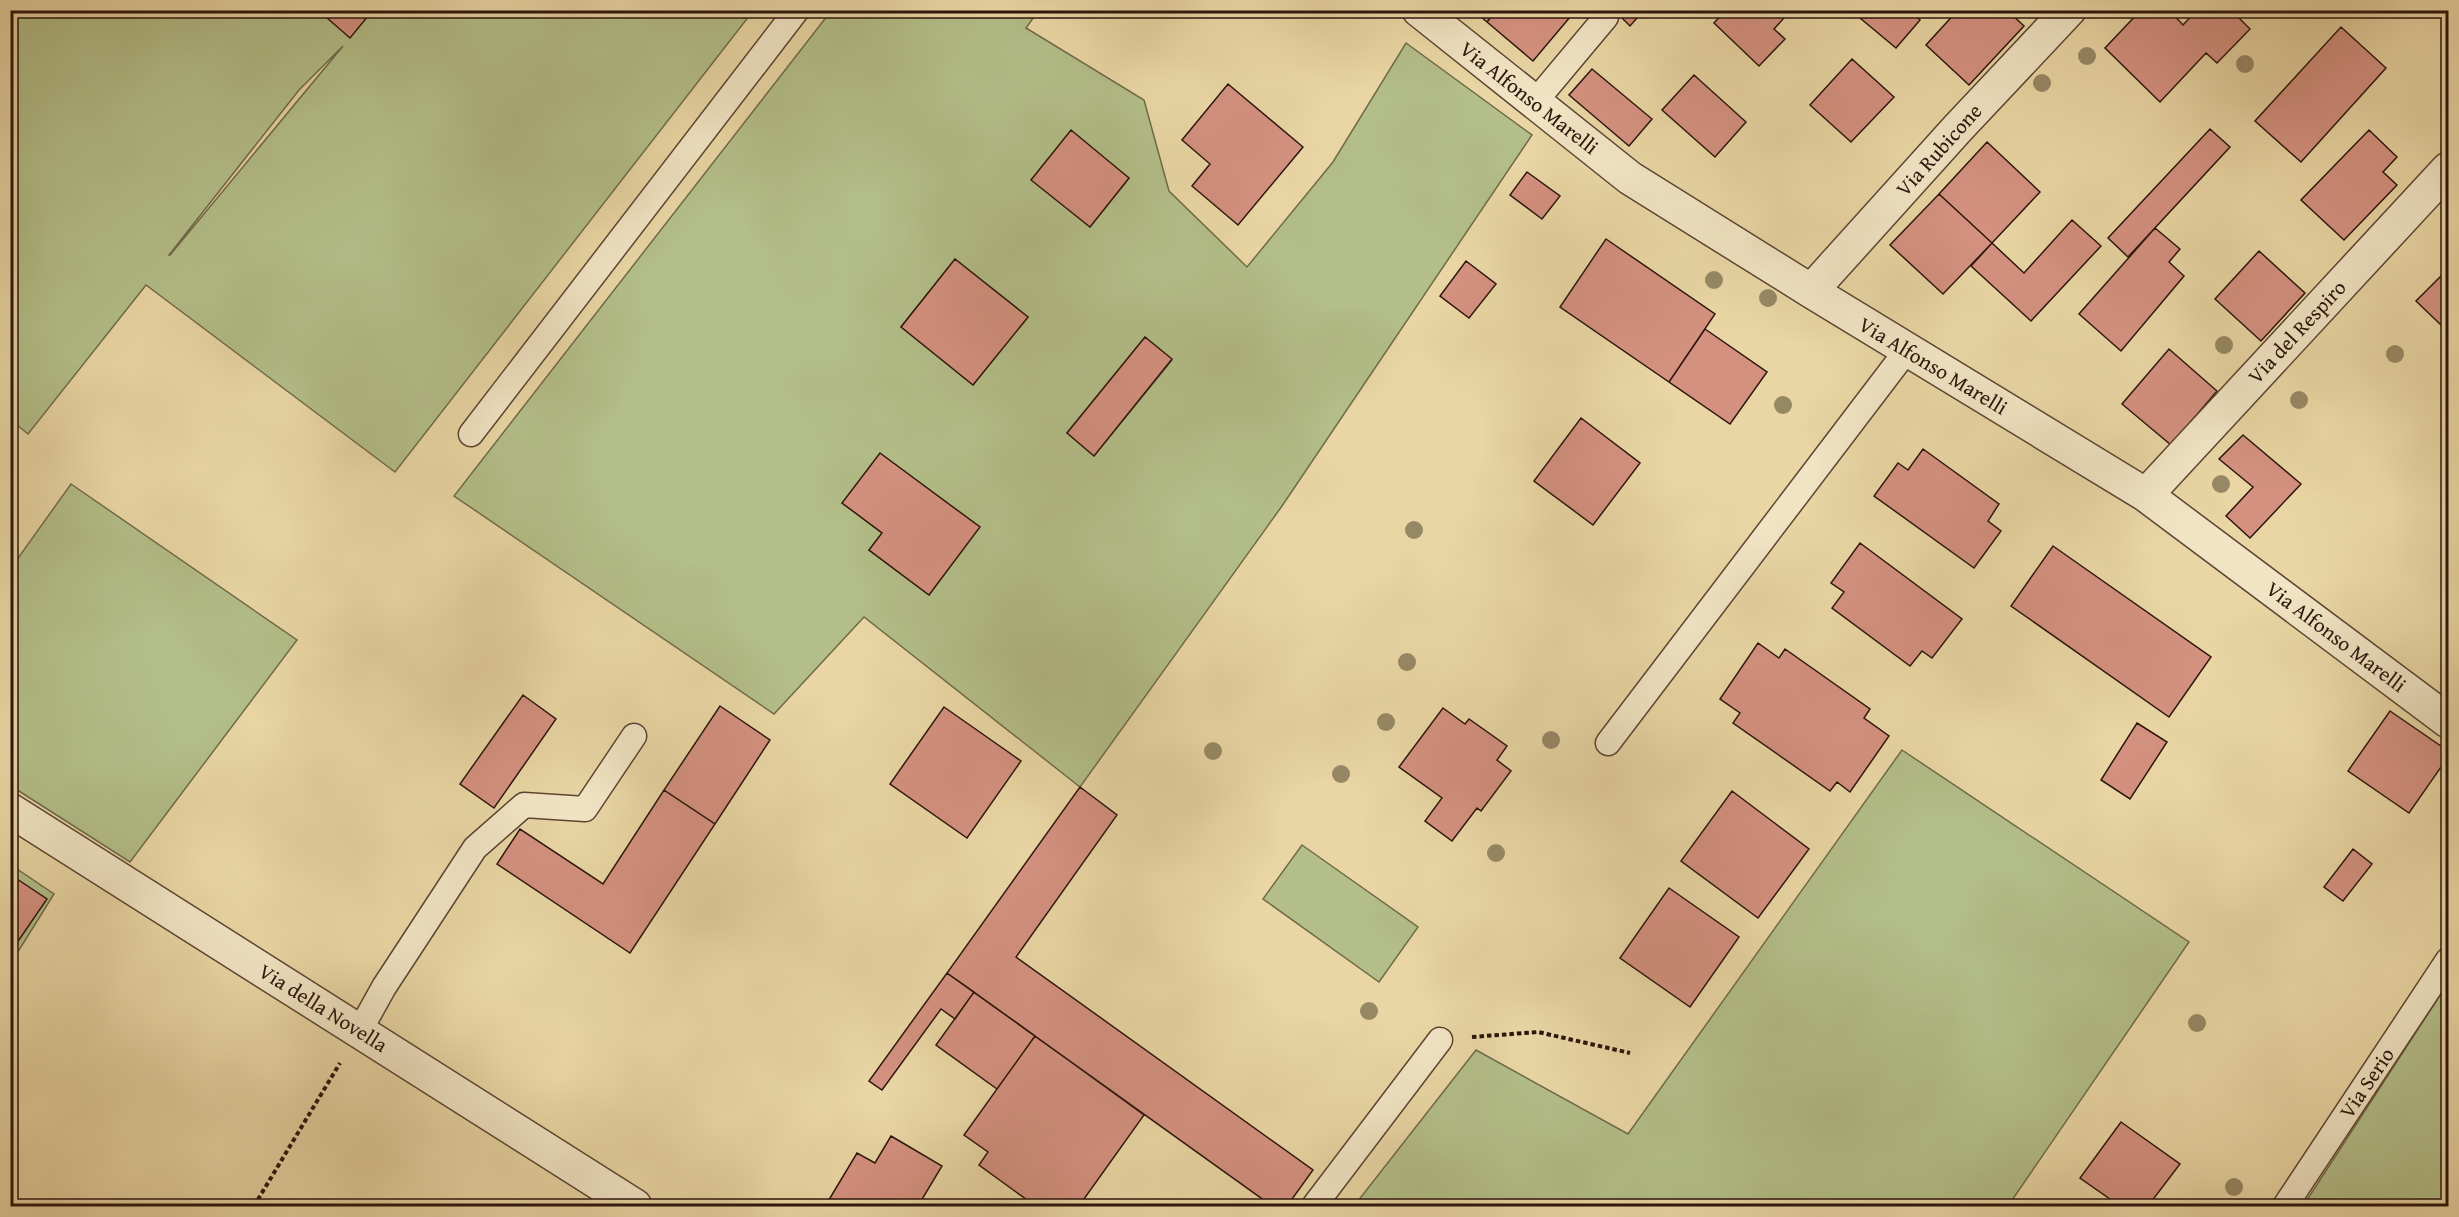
<svg xmlns="http://www.w3.org/2000/svg" width="2459" height="1217" font-family="'Gentium Book Plus',serif">
<style>
.green{fill:#b3be88;stroke:#706a4a;stroke-width:1.5;fill-rule:evenodd}
.building{fill:#d49180;stroke:#2c150c;stroke-width:1.5}
.lines{fill:none;stroke-linecap:round;stroke-linejoin:round}
.service-casing{stroke:#5b4532;stroke-width:27}
.minor-casing{stroke:#5b4532;stroke-width:36}
.path{stroke:#2c150c;stroke-width:4;stroke-dasharray:4.5 3;stroke-linecap:butt}
.service{stroke:#f1e4c4;stroke-width:24}
.minor{stroke:#f1e4c4;stroke-width:33}
.tree{fill:#978865}
.labels{text-anchor:middle;stroke-width:6;stroke-linejoin:round;paint-order:stroke}
.street-label{font-size:21px;fill:#2c150c;stroke:#f1e4c4}
</style>
<rect width="100%" height="100%" fill="#e9d6a4"/>
<filter id="stains"><feTurbulence type="fractalNoise" baseFrequency=".00333" numOctaves="4"/><feColorMatrix values="0 0 0 0 .2 0 0 0 0 .09 0 0 0 0 .02 0 0 0 .5 -.17"/></filter>
<radialGradient id="worn" r=".72"><stop offset=".6" stop-color="#630" stop-opacity="0"/><stop offset="1" stop-color="#630" stop-opacity=".3"/></radialGradient>
<!-- green -->
<path class="green" d="M10 11H753L395 472 146 285 28 434 11 420ZM343 46 170 255H169L299 90Z
M831 11H1038L1026 28 1144 100 1169 191 1247 267 1333 162 1406 43 1532 135 1282 506 1080 787 864 617 774 714 454 496ZM1071 131 1129 178 1090 227 1032 180ZM955 259 1028 317 973 385 901 327ZM1145 337 1172 360 1094 456 1067 433ZM843 503 979 527 929 595 869 550 882 533Z
M71 484 297 640 130 862 11 786V568Z
M1902 750 2189 942 2008 1206H1354L1476 1050 1628 1134Z
M1302 845 1418 927 1379 982 1263 899Z
M11 865 54 894 11 963Z
M2448 983V1206H2303Z"/>
<!-- building -->
<path class="building" d="M318 10H373L350 38Z
M1473 10H1497L1487 22Z
M1497 10H1576L1533 61 1487 22Z
M1614 10H1644L1630 26Z
M1726 10H1791L1774 29 1785 39 1759 66 1714 23Z
M1857 10H1909L1920 20 1896 48 1854 13Z
M1958 10H2007L2024 26 1969 85 1926 45Z
M2141 10H2169L2183 25 2197 10H2231L2250 29 2217 63 2206 53 2160 102 2105 48Z
M2341 27 2386 68 2301 162 2255 121Z
M1852 59 1894 97 1851 142 1810 105Z
M1592 69 1652 119 1629 146 1569 95Z
M1694 75 1746 122 1715 157 1662 110Z
M1228 84 1303 147 1238 225 1192 186 1210 164 1182 140Z
M2210 129 2230 147 2128 257 2108 238Z
M1071 130 1129 178 1090 227 1031 180Z
M2369 130 2397 157 2383 172 2397 185 2344 240 2301 200Z
M1987 142 2040 192 1992 243 1939 194Z
M1527 172 1560 196 1542 219 1510 195Z
M1939 194 1992 243 1943 294 1890 245Z
M2072 220 2101 246 2031 321 1971 266 1992 243 2024 273Z
M2155 228 2180 249 2169 262 2184 276 2121 351 2079 314Z
M1606 239 1715 314 1669 382 1560 307Z
M2259 251 2305 293 2261 341 2215 299Z
M955 259 1028 317 973 385 901 327Z
M1466 261 1496 284 1469 318 1440 296Z
M2448 269V319L2442 326 2416 301Z
M1705 329 1767 372 1730 424 1669 382Z
M1145 337 1172 359 1094 456 1067 433Z
M2169 349 2217 391 2171 445 2122 404Z
M1581 418 1640 463 1593 525 1534 481Z
M2243 435 2301 484 2250 538 2226 516 2253 487 2219 459Z
M1923 449 1999 504 1988 521 2001 531 1974 568 1874 496 1898 463 1908 470Z
M880 453 980 527 929 595 869 550 882 533 842 503Z
M1860 543 1962 619 1932 658 1922 651 1910 666 1832 608 1844 592 1831 583Z
M2053 546 2211 657 2169 717 2011 606Z
M1758 643 1779 658 1785 649 1870 709 1864 718 1889 736 1850 792 1837 782 1830 791 1733 723 1740 713 1720 699Z
M523 695 556 719 494 808 460 784Z
M720 706 770 740 715 824 664 790Z
M944 707 1021 761 967 838 890 784Z
M1443 708 1465 724 1469 719 1507 746 1497 760 1511 771 1481 811 1477 808 1452 841 1425 821 1442 798 1399 767Z
M2390 711 2448 751V757L2409 813 2348 771Z
M2137 723 2167 742 2130 799 2101 780Z
M1080 787 1117 815 1016 957 1313 1170 1287 1206H1272L947 973Z
M664 790 715 824 630 953 497 864 520 829 603 884Z
M1732 791 1809 849 1758 918 1681 861Z
M2353 849 2372 864 2343 901 2324 887Z
M11 875 47 899 10 953V876Z
M1669 888 1739 937 1690 1007 1620 958Z
M947 973 974 992 955 1019 941 1009 882 1090 869 1081Z
M974 992 1035 1036 997 1089 936 1045Z
M1035 1036 1144 1115 1079 1206H1022L1027 1200 979 1165 988 1152 964 1135Z
M2121 1122 2180 1164 2148 1206H2120L2080 1178Z
M891 1136 942 1166 918 1206H832L827 1203 857 1153 875 1163Z"/>
<g class="lines">
<defs>
<path id="service" d="M1534 103 1606 17 1598 10
M471 434 797 10
M1608 743 1907 350
M359 1032 384 987 475 848 524 805 585 809 634 736
M1314 1206 1440 1040
M2285 1206 2448 960"/>
<path id="minor" d="M1419 10 1630 178 1811 291 2146 495 2448 721
M1811 291 1958 128 2069 10
M2146 495 2448 169
M10 810 635 1206"/>
</defs>
<!-- service casing -->
<use href="#service" class="service-casing"/>
<!-- minor casing -->
<use href="#minor" class="minor-casing"/>
<!-- path -->
<path class="path" d="M1472 1037 1538 1032 1630 1053
M254 1206 340 1063"/>
<!-- service -->
<use href="#service" class="service"/>
<!-- minor -->
<use href="#minor" class="minor"/>
</g>
<!-- trees -->
<g class="tree">
<circle cx="2087" cy="56" r="9"/>
<circle cx="2245" cy="64" r="9"/>
<circle cx="2042" cy="83" r="9"/>
<circle cx="1714" cy="280" r="9"/>
<circle cx="1768" cy="298" r="9"/>
<circle cx="2224" cy="345" r="9"/>
<circle cx="2395" cy="354" r="9"/>
<circle cx="2299" cy="400" r="9"/>
<circle cx="1783" cy="405" r="9"/>
<circle cx="2221" cy="484" r="9"/>
<circle cx="1414" cy="530" r="9"/>
<circle cx="1407" cy="662" r="9"/>
<circle cx="1386" cy="722" r="9"/>
<circle cx="1551" cy="740" r="9"/>
<circle cx="1213" cy="751" r="9"/>
<circle cx="1341" cy="774" r="9"/>
<circle cx="1496" cy="853" r="9"/>
<circle cx="1369" cy="1011" r="9"/>
<circle cx="2197" cy="1023" r="9"/>
<circle cx="2234" cy="1187" r="9"/>
</g>
<g class="labels">
<!-- street labels -->
<g class="street-label">
<text transform="translate(1529 98) rotate(38)" y="7">Via Alfonso Marelli</text>
<text transform="translate(1939 150) rotate(-48)" y="7">Via Rubicone</text>
<text transform="translate(2297 332) rotate(-47)" y="7">Via del Respiro</text>
<text transform="translate(1933 366) rotate(31)" y="7">Via Alfonso Marelli</text>
<text transform="translate(2336 637) rotate(37)" y="7">Via Alfonso Marelli</text>
<text transform="translate(323 1008) rotate(32)" y="7">Via della Novella</text>
<text transform="translate(2367 1083) rotate(-56)" y="7">Via Serio</text>
</g>
</g>
<!-- margin -->
<rect width="2459" height="1217" fill="none" stroke="#e9d6a4" stroke-width="36"/>
<rect x="12" y="12" width="2435" height="1193" fill="none" stroke="#2c150c" stroke-width="3"/>
<rect x="18" y="18" width="2423" height="1181" fill="none" stroke="#2c150c" stroke-width="1.5"/>
<rect width="100%" height="100%" filter="url(#stains)"/>
<rect width="100%" height="100%" fill="url(#worn)"/>
</svg>
